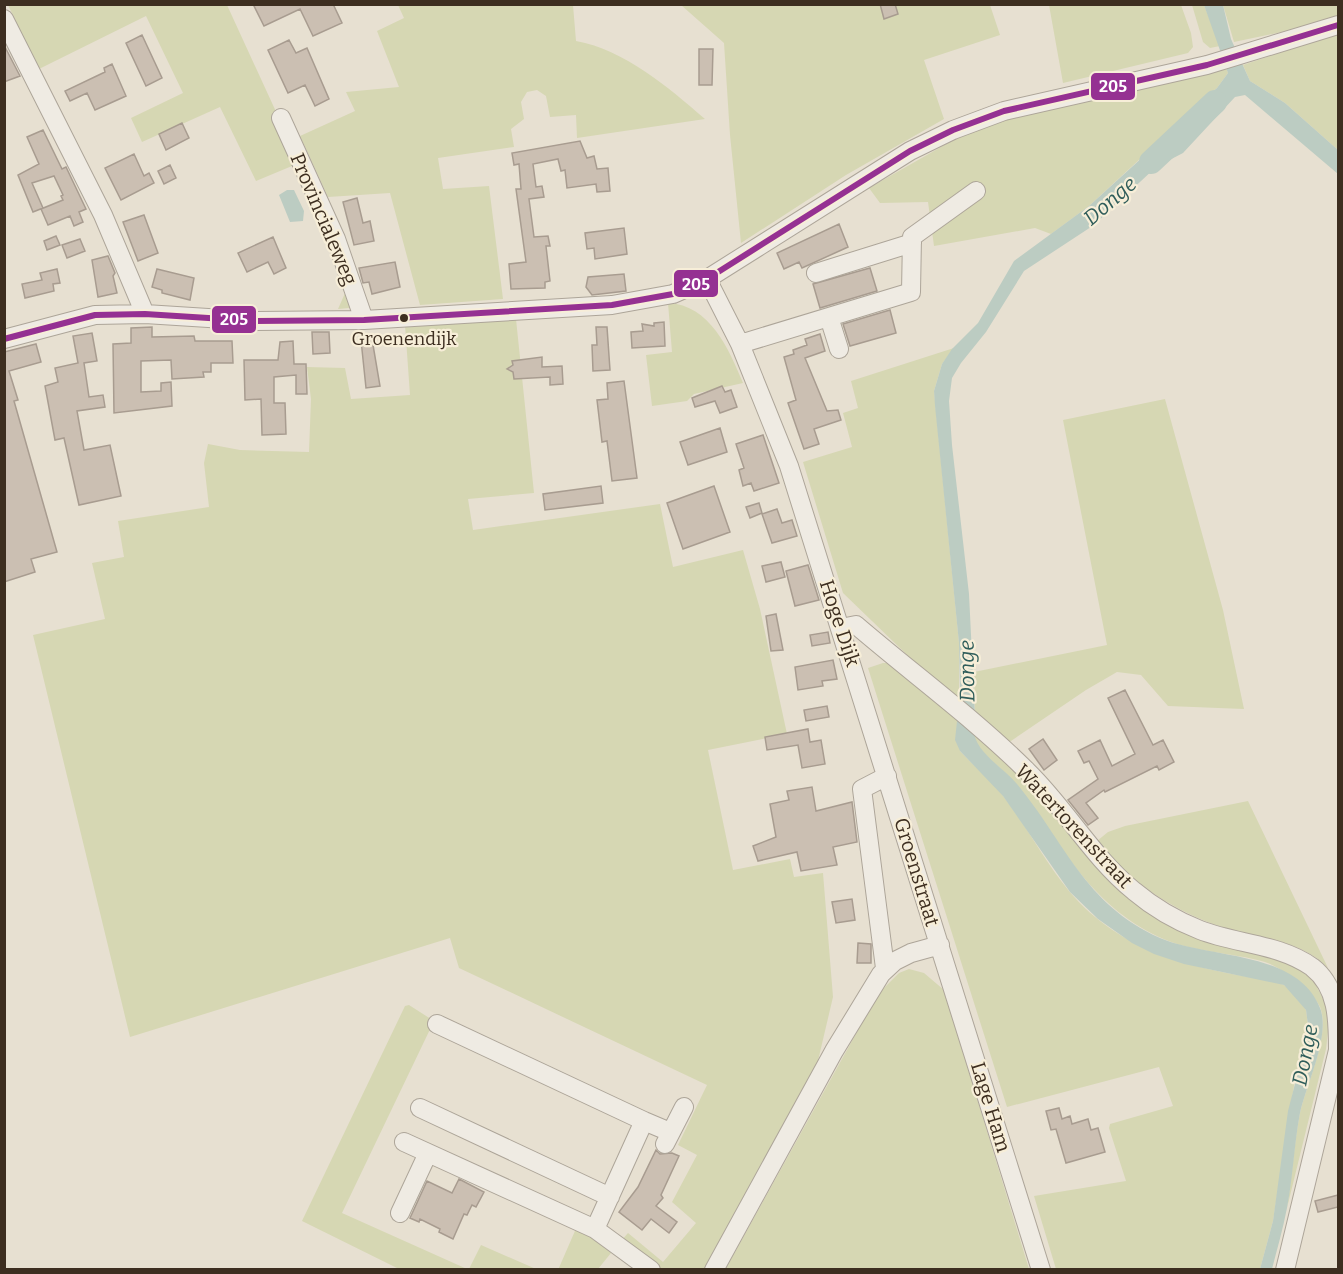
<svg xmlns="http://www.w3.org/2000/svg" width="1343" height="1274" font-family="Bitter,serif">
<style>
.green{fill:#d6d7b3}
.water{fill:#bcccc2}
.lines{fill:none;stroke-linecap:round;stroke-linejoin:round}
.river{stroke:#bcccc2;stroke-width:24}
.building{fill:#cbbfb2;stroke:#a89c90;stroke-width:1.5}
.minor-casing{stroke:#ada599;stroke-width:20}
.minor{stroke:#efebe3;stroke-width:18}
.bus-1-casing{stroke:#f7eed8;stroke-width:10}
.bus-1{stroke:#953192;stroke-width:6}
.bus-dot{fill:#3d2e20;stroke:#f7eed8;stroke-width:2}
.labels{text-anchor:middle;stroke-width:4.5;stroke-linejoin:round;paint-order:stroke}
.bus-label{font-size:18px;fill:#3d2e20;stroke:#f7eed8}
.street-label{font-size:20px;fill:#3d2e20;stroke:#f7eed8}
.water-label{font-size:21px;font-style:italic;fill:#2f5d5a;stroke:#f7eed8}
.line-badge{stroke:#f7eed8;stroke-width:2}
.badge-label{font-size:16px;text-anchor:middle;font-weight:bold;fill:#fff}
</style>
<rect width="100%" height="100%" fill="#e7e0d1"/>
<!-- green -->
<path class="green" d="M8 5H227L306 177 351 304 349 308 338 309 346 291 313 204 292 166 256 181 220 107 142 142 131 118 183 93 146 16 39 69Z
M398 5H573L576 41C625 50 668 87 705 119L577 138 576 115 550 117 546 96 537 90 527 92 521 102 524 119 511 129 514 147 438 158 443 189 489 186 503 299 420 305 390 193 328 197 300 136 355 111 346 92 399 87 377 31 404 18Z
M681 5H990L1000 35 924 60 944 119 846 175 741 243 730 135 724 43Z
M1049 5H1181L1191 33 1193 47 1188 53 1063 83Z
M1192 5H1204L1220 46 1210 48 1203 42Z
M1223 5H1338V20L1234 42Z
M1338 33V150L1285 103 1250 81 1243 65Z
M1226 67 1228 73 1217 88 1192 109 1191 128 1184 144H1178L1166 135 1089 206 1051 234 1035 228 934 246 928 202 880 203 869 188 955 139 995 121Z
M668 303C710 305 729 349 743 383L694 394 687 401 652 406 646 355 672 352Z
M516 319 534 493 468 499 473 530 660 504 673 567 743 550 760 609 787 734 708 750 733 870 790 859 794 877 823 873 833 997 817 1065 707 1269H660L621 1241 628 1233 663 1262 696 1223 672 1202 697 1155 678 1145 707 1085 459 968 450 938 130 1037 33 635 105 619 92 563 124 557 118 521 209 507 204 463 208 444 240 450 309 452 311 399 307 367 345 368 351 399 410 395 405 325Z
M954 348 942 364 934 391 959 643V705L843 593 803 462 852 447 843 413 858 408 851 381Z
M1165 399 1223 610 1244 709 1168 706 1141 675 1117 672 1086 690 1008 743 975 716 974 672 1107 645 1063 420Z
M883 663H893L959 717 960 751C974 767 992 780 1004 797 1027 827 1045 862 1069 891 1122 954 1196 969 1273 981L1284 985 1298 997 1306 1010 1308 1025 1304 1049 1296 1073 1273 1221 1260 1269H1056L1034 1196 1126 1181 1109 1128 1110 1124 1173 1106 1159 1067 1007 1107 868 668Z
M971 728 1005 757 1135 900 1285 958 1312 977 1325 1003 1329 1023 1326 1049 1287 1208C1292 1176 1294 1144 1300 1113 1306 1085 1331 1034 1320 1007 1313 991 1281 967 1265 962 1231 952 1193 953 1159 937 1089 904 1062 845 1018 787 1004 767 975 754 971 728Z
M1248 801 1328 968C1300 938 1249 937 1213 924 1171 909 1124 877 1097 841L1108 832 1125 826Z
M909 969 924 973 944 990 1029 1269 725 1270 878 994 899 973Z
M409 1005 434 1021 342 1213 467 1269H399L302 1221 405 1006Z
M578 1224 611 1253 598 1269 558 1270Z
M481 1245 536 1269H469Z"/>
<!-- water -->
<path class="water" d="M1204 5H1223L1231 39 1250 81 1285 103 1338 150V174L1245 95 1235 97 1183 153 1156 167 1094 225 1024 271 986 332 961 363 952 378 949 401 952 445 969 594 975 716C965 747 999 763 1017 784 1065 842 1084 904 1160 938 1209 959 1297 950 1320 1008 1331 1035 1306 1085 1300 1113 1294 1145 1293 1177 1287 1208 1283 1229 1277 1249 1272 1269H1260L1273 1221 1288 1111 1304 1049 1308 1025 1306 1010 1284 985 1184 964 1154 954 1132 943 1098 919 1070 892 1003 796 960 751 955 740 960 693 959 643 935 406 934 391 942 364 952 349 978 323 1014 261 1089 206 1167 135 1178 144H1184L1191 128 1192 109 1217 88 1228 73Z
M287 190H294L304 211 303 221 290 222 279 195Z"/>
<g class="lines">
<!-- river -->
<path class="river" d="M1151 162 1215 102"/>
</g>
<!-- building -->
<path class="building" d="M253 4H333L342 23 313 36 300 9 264 26Z
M880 4H895L898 14 884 19Z
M142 35 162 78 146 86 126 43Z
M289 40 296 53 307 48 329 99 315 106 305 85 288 93 268 50Z
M4 45 20 76 4 82Z
M699 49H713L712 85H699Z
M112 64 126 96 95 110 87 93 70 101 65 91 105 72 104 68Z
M182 123 189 138 166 150 159 134Z
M43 130 62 169 66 167 86 209 79 212 83 222 74 226 70 216 48 225 41 209 63 200 61 196 63 195 54 176 32 183 43 208 33 212 18 175 39 164 27 137Z
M580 141 587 158 594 156 597 169 608 168 610 191 597 192 596 184 567 188 565 170 561 171 558 159 533 164 536 187 542 186 544 197 529 199 534 237 548 236 550 246H546L550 281 545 282V288L511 289 509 264 526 262 516 189H521L519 164 514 165 512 153Z
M134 154 144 176 149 173 154 183 121 200 105 168Z
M170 165 176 178 164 184 158 171Z
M357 198 363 223 370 221 374 241 354 245 343 202Z
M144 215 158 253 138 261 123 222Z
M839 224 848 247 802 268 799 262 784 269 777 253Z
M624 228 627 254 595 259 594 248 587 249 585 233Z
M56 236 60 245 47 250 44 241Z
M273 237 286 268 274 274 268 262 247 272 238 253Z
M80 239 85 251 67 258 62 245Z
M108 256 115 273 113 276 117 293 98 297 92 260Z
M395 262 400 287 372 294 369 282 363 283 359 268Z
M870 268 877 291 820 308 813 284Z
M57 269 60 283 53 284 54 291 25 298 22 284 42 280 40 273Z
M157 269 194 278 190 300 162 293V290L152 287Z
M624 274 626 291 592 295 586 287 588 277Z
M890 310 896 333 850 346 843 324Z
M664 322 665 346 632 348 631 332 643 331 642 324 654 326V323Z
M152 327V337L194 336 195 341H232L233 363H211V372H203L204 377 172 379 171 360 141 361V392L161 391V383L171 382 172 406 114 413 113 344 131 343V328Z
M596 327H607L610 370 593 371 592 345H597Z
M312 332H329L330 353 313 354Z
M92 333 97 361 84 363 89 397 103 395 105 407 77 411 84 450 110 445 121 496 79 505 64 438 55 440 45 386 58 382 55 368 78 363 73 336Z
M820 334 825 351 805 358 827 411 838 410 841 420 814 429 819 444 804 449 788 403 796 400 784 357 794 354 793 350 807 345 805 339Z
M372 339 380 386 366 388 361 340Z
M293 341 294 364H306L307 394H296V375L274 377V403H285L286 434 262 435 261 399 245 400 244 360H278L280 342Z
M36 344 41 362 9 371 18 400 14 401 57 552 31 559 35 572 4 582V352Z
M542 357V367L562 366 563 384 550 385V377L514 379 513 372 507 369 513 365 512 361Z
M624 381 637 478 612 481 607 441 602 442 597 400 608 399 607 383Z
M722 386 725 392 731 390 737 407 720 413 715 401 695 407 692 398Z
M720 428 727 452 688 465 680 442Z
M763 435 779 483 754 491 751 483 743 486 739 470 744 468 736 444Z
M601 486 603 503 545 510 543 494Z
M714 486 730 532 683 549 667 503Z
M759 503 762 513 750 518 746 507Z
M777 509 782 523 792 520 797 536 772 543 762 514Z
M781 562 785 577 766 582 762 566Z
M808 565 819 600 795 606 786 571Z
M776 614 783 650 771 651 766 616Z
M828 632 830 643 812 646 810 635Z
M833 660 837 679 822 681 823 686 798 690 795 667Z
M1125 690 1153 745 1163 740 1174 762 1159 770 1157 766 1105 792 1104 790 1086 803 1098 818 1088 825 1068 800 1098 779 1089 761 1084 763 1078 751 1100 740 1112 766 1135 754 1108 698Z
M827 706 829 717 806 721 804 710Z
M808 729 810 742 821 740 825 764 802 768 798 745 767 750 765 737Z
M1043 739 1057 760 1044 770 1029 749Z
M812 787 816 811 852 802 857 842 833 847 837 865 801 871 797 852 758 861 753 846 776 837 770 804 789 800 787 791Z
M852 899 855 920 836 923 832 902Z
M858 943 871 944V963H857Z
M1059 1108 1062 1119 1070 1116 1072 1124 1088 1119 1091 1130 1098 1128 1105 1152 1066 1163 1056 1129 1051 1130 1046 1111Z
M656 1150 660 1154 672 1153 679 1156 661 1195 663 1198 656 1206 677 1222 669 1233 651 1219 642 1230 619 1212 638 1187Z
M459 1179 484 1192 476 1207 472 1205 467 1215 464 1214 453 1239 439 1232 440 1229 420 1219 419 1222 410 1218 427 1181 452 1193Z
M1338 1195V1207L1318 1212 1315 1201Z"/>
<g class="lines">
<defs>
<path id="minor" d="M4 19 103 215 145 314
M281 118 336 239 364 320
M816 273 912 243
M707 279 740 344 789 466 1041 1270
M829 317 839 349
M4 339 95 315 145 314 256 321 364 320 612 305 673 294 707 279 910 151 953 130 1004 111 1207 65 1338 25
M740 344 911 292 912 237 976 191
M841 628 856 625C913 674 975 719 1028 772 1066 809 1093 858 1134 891 1153 907 1177 921 1200 930 1236 944 1280 944 1312 967 1338 987 1338 1020 1338 1050L1285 1270
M885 968 862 789 887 776
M437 1024 644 1121
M420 1108 610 1197
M404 1142 595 1229 651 1270
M665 1144 684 1107
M400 1213 428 1153
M595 1229 644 1121 670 1132
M714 1270 834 1051 881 974 895 961 911 953 940 945"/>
</defs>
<!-- minor casing -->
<use href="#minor" class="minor-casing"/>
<!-- minor -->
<use href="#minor" class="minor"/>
<defs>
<path id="bus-1" d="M4 339 95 315 145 314 256 321 364 320 612 305 673 294 707 279 910 151 953 130 1004 111 1207 65 1338 25"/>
</defs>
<!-- bus-1 casing -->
<use href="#bus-1" class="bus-1-casing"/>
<!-- bus-1 -->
<use href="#bus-1" class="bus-1"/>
</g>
<!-- markers -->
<circle class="bus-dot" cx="404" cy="318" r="5"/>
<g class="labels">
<!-- bus labels -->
<g class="bus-label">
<text x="404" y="345">Groenendijk</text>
</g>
<!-- street labels -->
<g class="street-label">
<text transform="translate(324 219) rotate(67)" y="7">Provincialeweg</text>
<text transform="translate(840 623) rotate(72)" y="7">Hoge Dijk</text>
<text transform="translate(1074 826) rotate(47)" y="7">Watertorenstraat</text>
<text transform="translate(917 872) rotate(73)" y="7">Groenstraat</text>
<text transform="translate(991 1107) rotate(73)" y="7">Lage Ham</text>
</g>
<!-- water labels -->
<g class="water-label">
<text transform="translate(1110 201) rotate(-41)" y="7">Donge</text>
<text transform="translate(967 671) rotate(-91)" y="7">Donge</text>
<text transform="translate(1305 1055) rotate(-79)" y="7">Donge</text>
</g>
</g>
<g class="line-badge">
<rect x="1090" y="72" width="46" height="29" rx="6" fill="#953192"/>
<rect x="673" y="269" width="46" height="29" rx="6" fill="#953192"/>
<rect x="211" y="305" width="46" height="29" rx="6" fill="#953192"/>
</g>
<g class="badge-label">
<text x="1113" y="92">205</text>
<text x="696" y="290">205</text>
<text x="234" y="325">205</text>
</g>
<!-- border -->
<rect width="1343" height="1274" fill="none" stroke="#3d2e20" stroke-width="12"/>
</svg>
